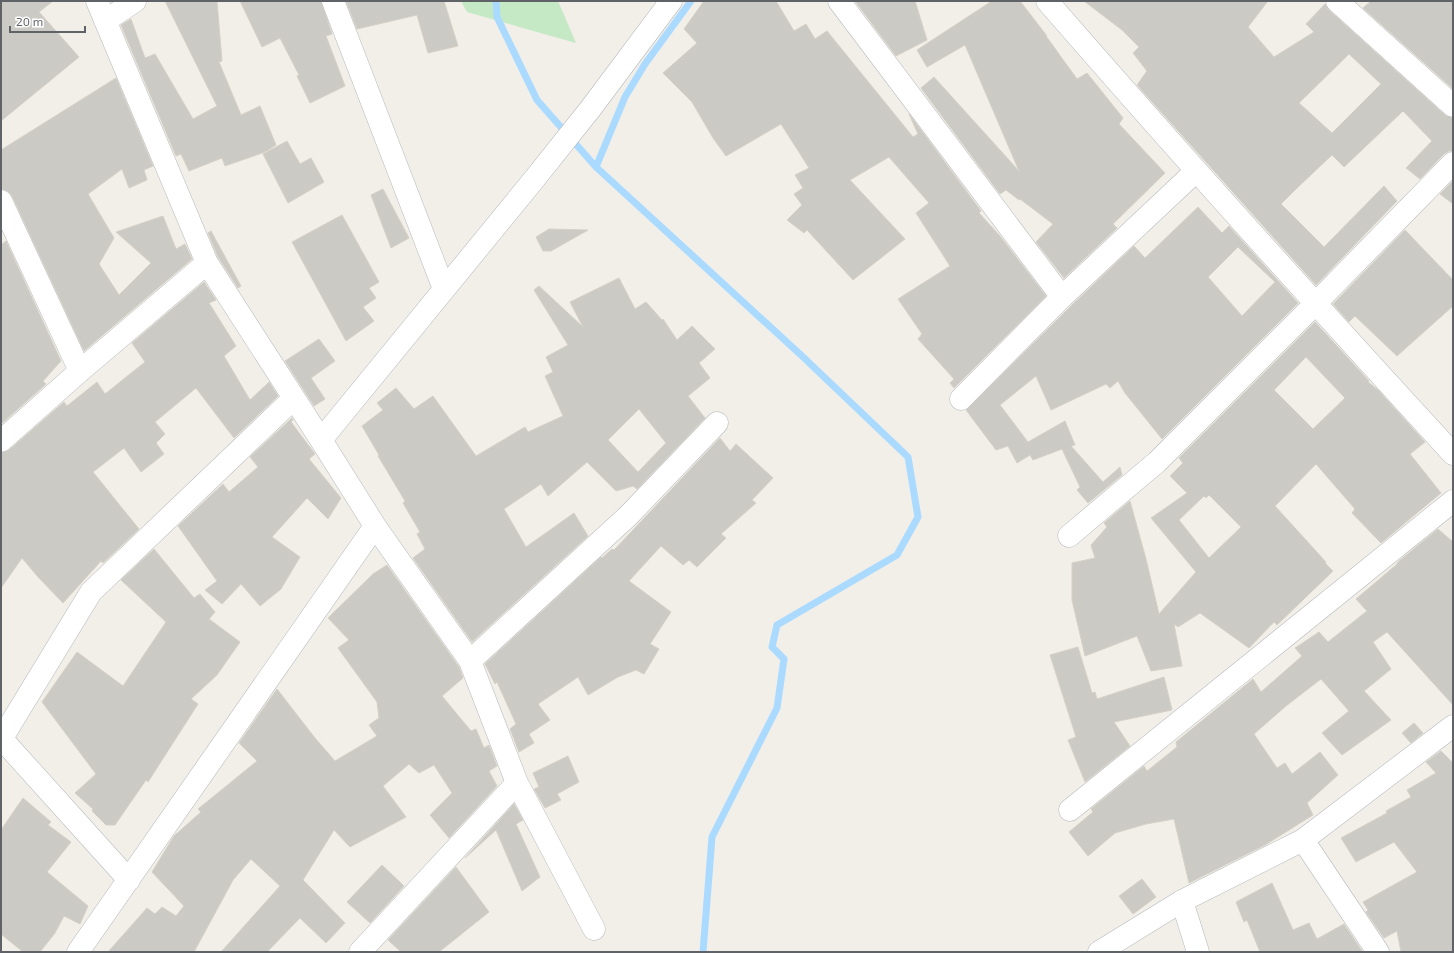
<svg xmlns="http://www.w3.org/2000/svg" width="1454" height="953" font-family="'Exo 2',sans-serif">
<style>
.green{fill:#c5e8c5}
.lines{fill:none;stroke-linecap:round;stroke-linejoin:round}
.stream{stroke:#aadaff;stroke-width:7}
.building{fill:#cccac5;stroke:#d6d1c6;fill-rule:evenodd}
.minor-casing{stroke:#b5b8bc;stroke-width:23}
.minor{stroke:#fff;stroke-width:22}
</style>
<rect width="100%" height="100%" fill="#f1efe8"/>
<!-- green -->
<path class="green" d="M461 1H558L576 43 467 12Z"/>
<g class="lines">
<!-- stream -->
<path class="stream" d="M496 1 497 17 537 100 596 167 802 356 908 457 918 517 897 555 777 625 772 647 784 659 777 708 712 837 703 952
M596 167 625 97 645 64 691 1"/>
</g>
<!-- building -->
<path class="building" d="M1 1H53L39 12 79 57 1 121Z
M165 1H217L222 61 219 62 241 115 260 106 276 145 265 152 225 166 222 158 189 171 181 154 176 156 121 25 131 19 145 58 155 54 193 119 217 106Z
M240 1H321L332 34 326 36 345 86 310 103 297 76 299 75 280 38 262 47Z
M346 1H444L458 46 428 53 417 15 357 29Z
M704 1H776L794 31 806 24 815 39 827 31 913 137 918 134 909 114 981 211 979 213 1000 236 1046 296 954 388 950 383 954 379 918 339 922 334 898 299 950 266 916 213 929 203 889 157 850 180 905 239 853 280 807 230 804 233 787 220 802 205 794 194 803 188 795 175 809 168 781 124 726 156 713 138 692 102 663 73 697 43 684 29Z
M855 1H915L927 40 896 56Z
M992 1H1020L1047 36H1046L1077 79 1087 73 1123 118 1119 124 1165 173 1113 224 1117 228 1064 278 1036 242 1053 224 1020 199 1019 200 1006 190 1000 194 921 88 934 77 1019 171 965 45 927 67 917 50Z
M1084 1H1268L1248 27 1274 57 1314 32 1306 24 1325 4 1329 10 1445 115 1453 118V151H1449L1444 154 1420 179 1406 168 1432 141 1403 111 1344 167 1332 155 1296 189 1281 204 1324 247 1384 186 1397 201 1316 285 1137 85 1147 71 1133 53 1139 47 1122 30ZM1349 54 1381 84 1332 133 1299 103Z
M1371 1H1453V89L1363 8Z
M116 78 153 166 144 170 147 180 129 188 122 169 88 194 114 238 99 264 119 295 151 263 116 232 163 216 176 249 185 244 192 259 84 351 12 196 8 191 1 189V150Z
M287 141 300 164 311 158 324 182 288 203 263 154Z
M1453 181V204L1440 194Z
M383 189 409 238 391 248 371 195Z
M1198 207 1222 233 1229 226 1298 303 1162 439 1125 393 1118 381 1110 388 1106 384 1051 410 1036 376 1000 405 1028 442 1065 421 1075 445 1071 446 1103 482 1120 467 1122 475 1088 503 1077 490 1080 487 1062 449 1033 460 1030 455 1017 463 1008 446 996 450 966 410 1071 306 1134 246 1145 258ZM1238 247 1275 282 1242 316 1208 277Z
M342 215 379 282 369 288 376 298 363 307 374 321 346 341 292 242Z
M549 229 588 230 551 251H543L536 237Z
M1405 230 1453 280V306L1397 356 1355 316 1349 322 1333 304Z
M211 231 241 286 238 288 218 257 208 233Z
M6 241 61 361 43 381 46 384 1 424V245Z
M619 278 635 309 646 302 662 320 663 319 677 340 692 326 715 349 699 363 710 378 688 396 705 418 637 489 633 486 616 491 587 462 548 496 541 484 504 509 526 547 574 513 588 536 472 642 413 558 425 549 417 534 420 532 403 503 405 501 378 456 379 455 362 426 383 410 377 403 396 388 414 409 433 396 476 456 525 427 528 432 563 416 545 376 553 372 546 357 568 345 534 290 539 286 583 327 570 302ZM639 409 666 443 638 472 608 440Z
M204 282 216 300 209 303 236 346 224 356 250 400 269 382 278 396 234 438 196 388 155 422 165 434 156 443 164 454 141 472 124 448 93 472 139 529 103 563 101 561 63 603 38 577 22 558 1 588V453L9 450 64 402 67 406 97 382 105 394 145 362 132 343Z
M1315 322 1369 381 1368 382 1378 390 1425 442 1410 454 1441 493 1381 543 1352 513 1355 509 1316 464 1275 506 1326 562 1325 563 1333 571 1277 625 1274 622 1249 648 1200 613 1178 627 1174 624 1182 666 1151 671 1137 636 1085 656 1072 600V563L1095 558 1091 545 1107 527 1104 523 1130 501 1146 559 1159 614 1196 572 1151 518 1187 493 1170 476 1183 463 1179 458ZM1306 357 1345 398 1313 429 1274 390ZM1209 495 1241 527 1209 558 1179 520 1204 496 1206 498Z
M319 339 335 361 311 378 325 399 314 406 285 361Z
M292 418 293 420 291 422 315 454 309 459 341 498 328 519 307 498 272 537 300 557 281 589 260 606 241 584 222 604 205 590 217 581 178 526 223 484 229 492 258 467 250 457Z
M720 438 730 451 736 444 773 478 752 500 756 503 721 534 726 538 697 567 689 560 683 565 661 546 629 581 671 612 650 644 659 649 644 674 636 670 618 677 588 695 578 677 538 704 550 720 529 734 534 743 519 752 510 729 516 724 497 682 495 684 485 664 601 557 602 558 612 549 614 550Z
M1438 529 1453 542V705L1387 632 1373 642 1391 669 1364 691 1391 720 1342 755 1322 733 1349 711 1321 679 1286 706 1254 734 1277 768 1285 763 1292 774 1320 752 1338 775 1307 803 1313 815 1265 845 1189 883 1174 819 1146 824 1115 833 1088 856 1069 832 1093 812 1091 809 1144 766 1147 771 1177 747 1176 742 1253 679 1261 692 1302 656 1295 648 1319 632 1328 642 1367 611 1356 599 1396 565 1399 561Z
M154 549 194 598 200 594 215 612 209 619 240 642 217 675 191 699 198 704 148 782 146 780 115 825H106L92 811 93 809 75 793 96 774 42 702 77 652 123 686 166 622 121 580Z
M387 565 459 667 463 678 442 696 471 731 476 729 484 748 489 745 497 766 489 771 497 786 449 838 430 815 452 793 434 765 419 773 409 764 383 786 406 817 350 847 334 830 303 880 345 923 326 943 300 918 267 952H221L280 886 251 859 233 880 194 952H108L147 908 155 914 162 907 176 916 184 906 152 872 174 836 201 812 198 809 257 761 239 743 277 689 315 738 335 761 377 736 369 725 379 718 377 702 338 648 349 640 328 618 373 574Z
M1078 647 1092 693 1095 692 1097 699 1164 677 1172 710 1114 722 1130 746 1085 782 1068 740 1076 737 1050 655Z
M1414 723 1423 733 1411 743 1402 733Z
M1441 751 1453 763V952H1401L1397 931 1384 938 1366 912 1368 910 1363 902 1417 872 1394 842 1356 862 1341 838 1387 813 1386 811 1411 797 1407 790 1436 773 1426 762Z
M568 756 579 782 557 794 561 800 545 808 534 789 539 787 533 773Z
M23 798 51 822 48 825 71 842 47 872 88 906 80 924 64 916 55 933 40 952H23L1 934V830Z
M514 804 523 820 516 824 540 877 522 891 496 830 465 858Z
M382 865 404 886 370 923 347 902Z
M456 867 489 912 439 952H401L388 940Z
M1142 879 1156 897 1133 914 1119 896Z
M1272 883 1293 930 1309 923 1317 939 1344 924 1362 951 1360 952H1260L1247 920 1244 922 1236 902Z"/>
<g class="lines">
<defs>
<path id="minor" d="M97 1 207 263 321 440 375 526 470 661 517 783 594 929
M333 1 444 289
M839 1 1062 297
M1047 1C1180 154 1316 305 1453 454
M1337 1 1453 106
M105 21 135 1
M1 201 80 371
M961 399 1062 297 1196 171
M321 440 536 177 591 108 671 1
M1 441 80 371 207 263
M1069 536 1157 462 1315 304 1453 163
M470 661 628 516 717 423
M1 738 129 880
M2 738 91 592 293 399
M1070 810 1453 501
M1303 840 1378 952
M1182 901 1198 952
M78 952 375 526
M360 952 517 783
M1099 952 1182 901 1303 840 1453 726"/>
</defs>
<!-- minor casing -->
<use href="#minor" class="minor-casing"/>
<!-- minor -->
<use href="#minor" class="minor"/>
</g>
<!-- border -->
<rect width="1454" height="953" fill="none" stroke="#5f6368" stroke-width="4"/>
<!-- scale -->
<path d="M10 26v6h75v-6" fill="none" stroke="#5f6368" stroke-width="2"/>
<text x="16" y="26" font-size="12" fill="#5f6368" stroke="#ffffff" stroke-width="3" paint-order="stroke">20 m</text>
</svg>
